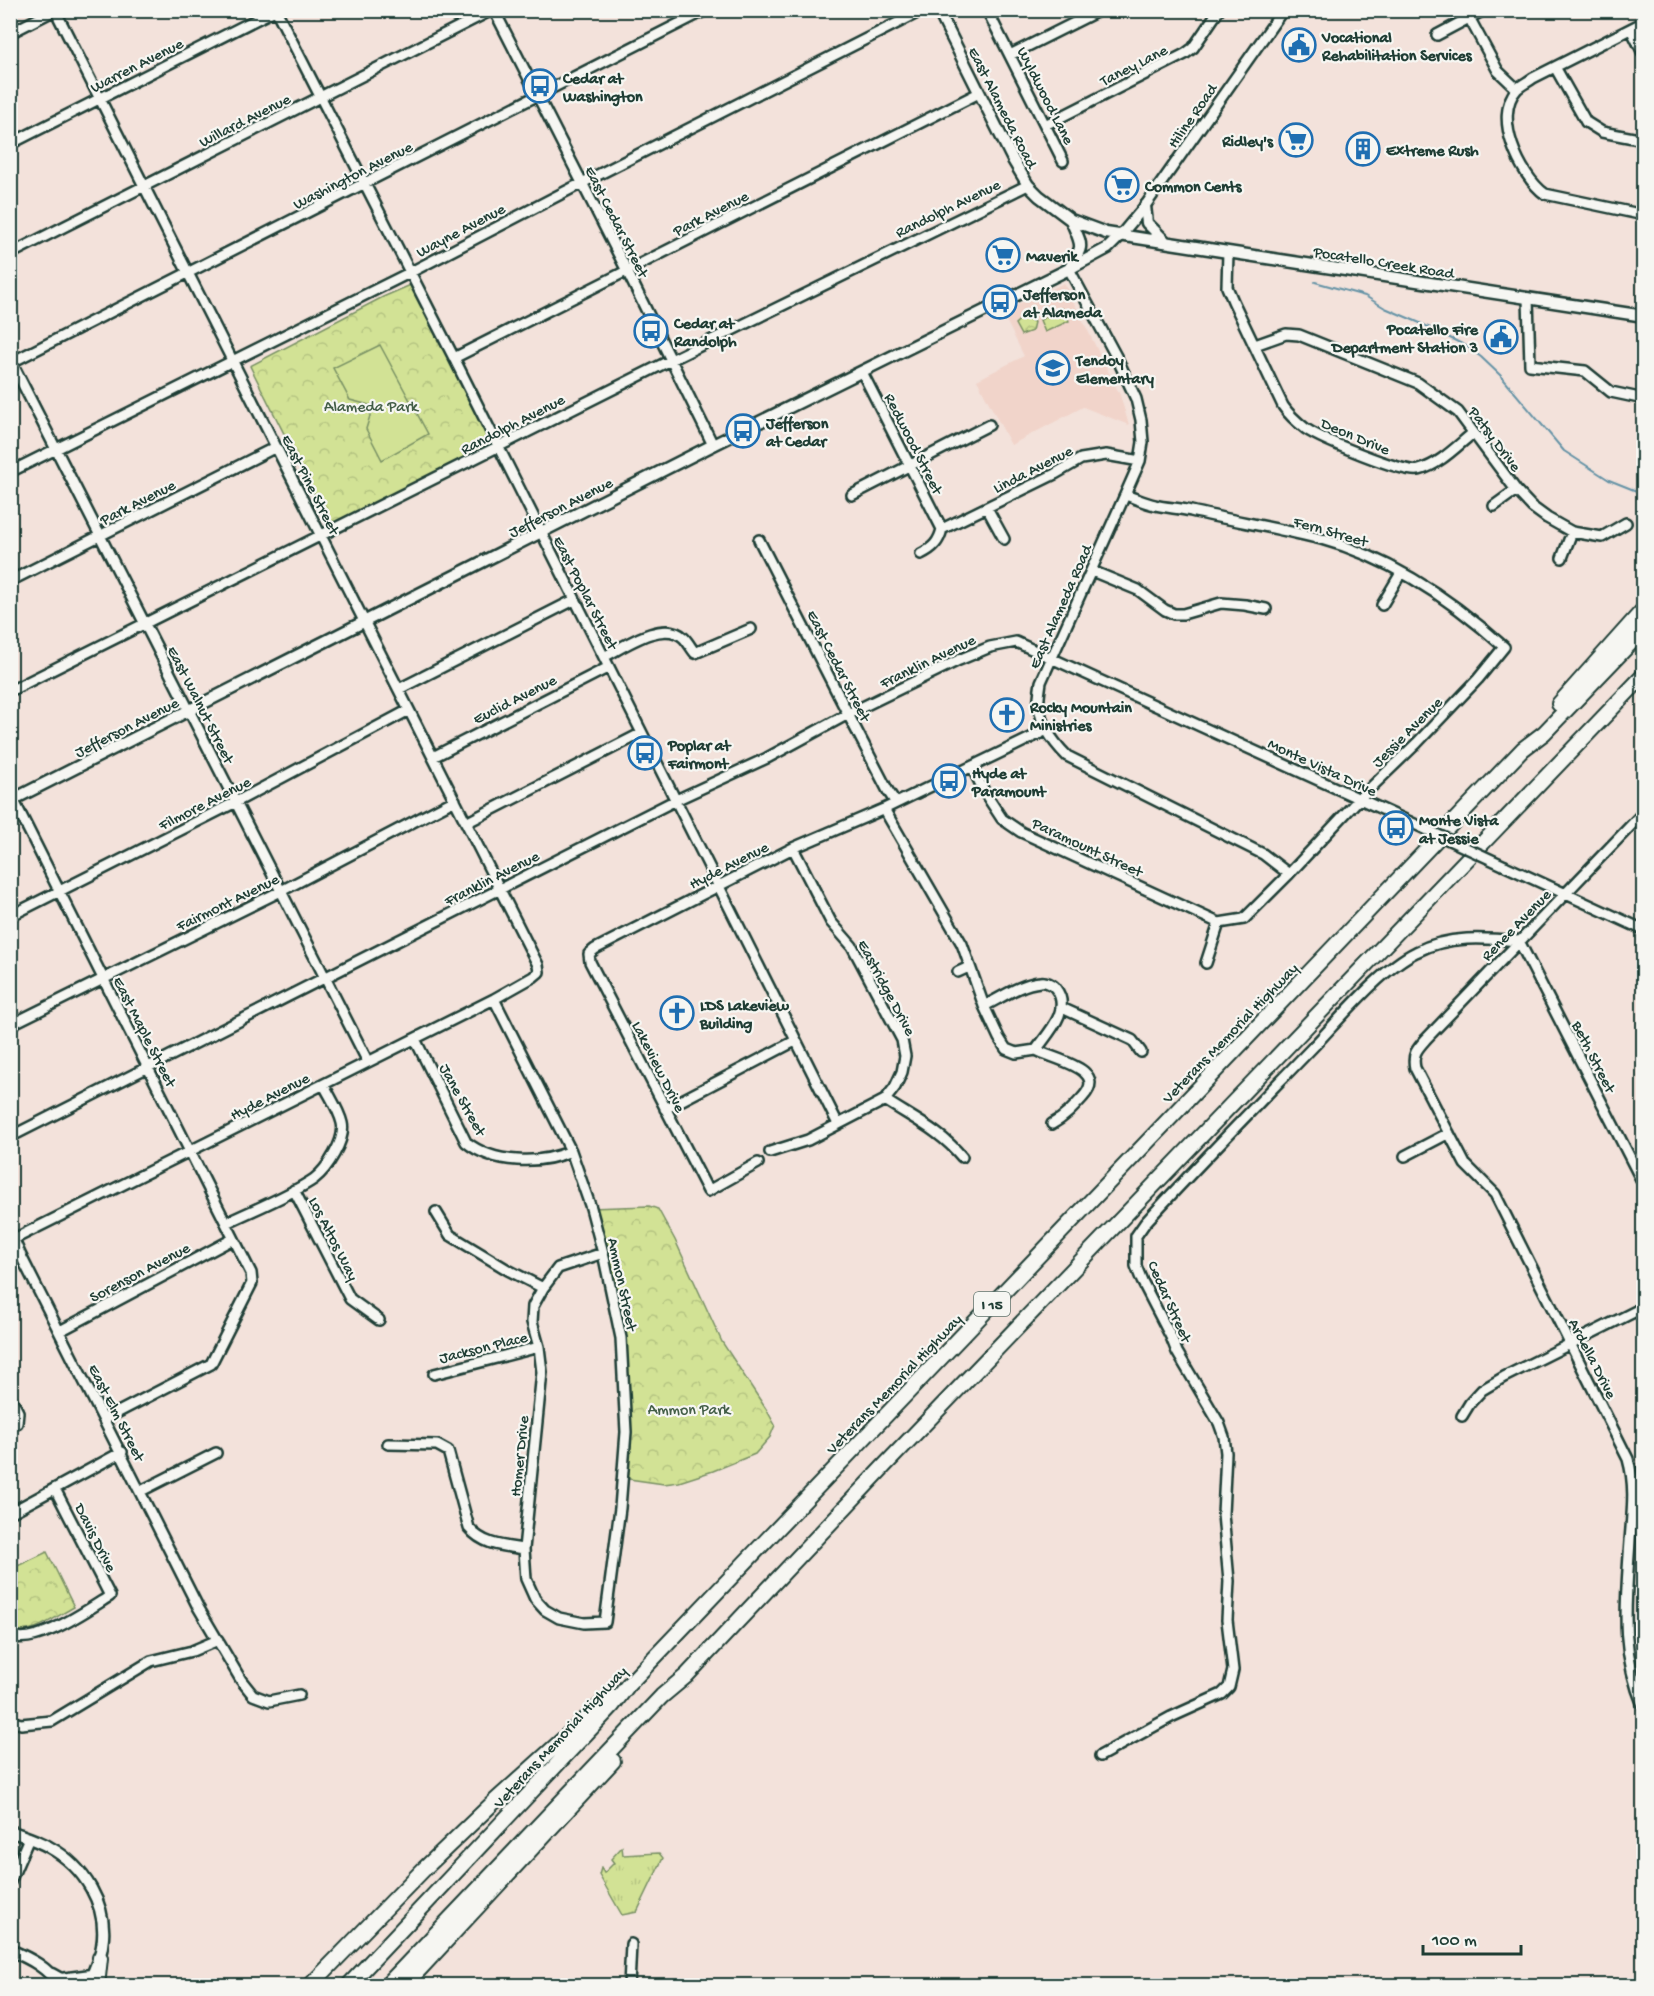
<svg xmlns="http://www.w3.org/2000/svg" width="1654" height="1996" font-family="'Gochi Hand',sans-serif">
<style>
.built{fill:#f1d4ca}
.grass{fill:url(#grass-tufts);stroke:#789064;stroke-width:1.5}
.forest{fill:url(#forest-crowns);stroke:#789064;stroke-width:1.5}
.pitch{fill:#d2e295;stroke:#789064;stroke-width:1.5}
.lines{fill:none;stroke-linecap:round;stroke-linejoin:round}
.stream{stroke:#6593a6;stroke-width:2}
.minor-casing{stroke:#1f3d34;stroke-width:14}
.major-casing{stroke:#1f3d34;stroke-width:15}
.highway-casing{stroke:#1f3d34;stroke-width:18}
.minor{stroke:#f6f6f2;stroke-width:9}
.major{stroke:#f6f6f2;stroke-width:10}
.highway{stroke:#f6f6f2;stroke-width:14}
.minor-bridge-casing{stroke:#1f3d34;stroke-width:14;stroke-linecap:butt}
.minor-bridge{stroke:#f6f6f2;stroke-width:9}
.labels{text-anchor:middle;stroke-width:4.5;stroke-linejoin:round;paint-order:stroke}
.shield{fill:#f6f6f2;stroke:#60746d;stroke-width:1.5}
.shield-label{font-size:15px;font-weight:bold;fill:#1f3d34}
.poi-label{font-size:16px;font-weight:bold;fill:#1f3d34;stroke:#f6f6f2;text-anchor:start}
.street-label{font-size:16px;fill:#1f3d34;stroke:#f6f6f2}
.park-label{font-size:16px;fill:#435e47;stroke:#f6f6f2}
</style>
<defs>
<pattern id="grass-tufts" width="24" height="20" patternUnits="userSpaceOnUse" patternTransform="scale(1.5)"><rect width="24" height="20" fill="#d2e295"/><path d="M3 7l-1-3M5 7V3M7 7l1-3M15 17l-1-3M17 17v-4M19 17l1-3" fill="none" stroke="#b4c381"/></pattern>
<pattern id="forest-crowns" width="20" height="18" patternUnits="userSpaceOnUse" patternTransform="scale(1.5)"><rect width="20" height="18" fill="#d2e295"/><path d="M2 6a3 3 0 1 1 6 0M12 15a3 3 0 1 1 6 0" fill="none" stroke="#b4c381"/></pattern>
</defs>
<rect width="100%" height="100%" fill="#f3e2db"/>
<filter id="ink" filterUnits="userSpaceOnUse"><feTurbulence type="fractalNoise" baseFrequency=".0167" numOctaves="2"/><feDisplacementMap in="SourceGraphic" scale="12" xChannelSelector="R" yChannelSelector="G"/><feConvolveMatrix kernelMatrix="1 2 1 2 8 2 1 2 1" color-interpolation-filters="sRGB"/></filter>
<g filter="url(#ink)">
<!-- built -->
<path class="built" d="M1064 283 1120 395 1129 425 1083 407 1011 445 977 380 1024 356 1002 312Z"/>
<!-- grass -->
<path class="grass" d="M622 1847 623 1855 659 1853 663 1858 637 1912 622 1915 599 1875 601 1868 604 1873 614 1863 611 1859Z"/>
<!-- forest -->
<path class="forest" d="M413 284 493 445 330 525 250 366 383 297Z
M1024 316 1034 322 1032 331 1021 335 1015 324Z
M649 1206 658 1209 675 1240 722 1342 766 1409 775 1425 770 1437 755 1454 713 1471 679 1482 664 1484 622 1478 621 1338 591 1208Z
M47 1552 74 1607C55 1617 31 1637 11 1629V1569Z"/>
<!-- pitch -->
<path class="pitch" d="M1062 308 1069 321 1045 332 1040 320Z
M380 345 428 434 382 460 366 429 373 406 350 400 333 368Z"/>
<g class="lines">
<!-- stream -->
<path class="stream" d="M1315 282 1365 296 1385 308 1420 323 1466 346 1481 357 1500 375 1564 451 1609 480 1644 494"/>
<defs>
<path id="minor" d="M276 10 454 358 838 1124
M494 10 627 271 713 445
M987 10 1063 161
M1465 10 1498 71 1517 89
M1644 22 1533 78C1528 82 1521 85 1517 89 1492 116 1520 176 1545 194L1644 215
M1631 29 1644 55
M10 33 55 10
M1437 35 1484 10
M1010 55 1100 10
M1555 67 1586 122 1602 132 1644 140
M1045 125 1185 54 1193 48 1219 10
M10 144 275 10
M1120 236 1145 206 1283 10
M1228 252 1227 287 1233 301 1283 406C1289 415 1297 422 1306 429 1321 439 1404 474 1419 470 1439 465 1457 446 1473 433
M10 254 492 10
M1069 269 1118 360 1136 399 1141 420 1143 442 1140 461 1125 495 1041 682C1040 690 1038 699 1039 706 1041 726 1054 743 1067 756L1263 854 1289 874
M1528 298 1530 365 1585 371 1611 392 1644 399
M1255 345 1286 334 1299 335 1418 383 1458 412 1516 490 1532 507 1547 518 1572 532 1602 537 1626 523
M454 358 979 93
M10 359 368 1062
M10 363 706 10
M862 372 942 529
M10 472 409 273 582 183 923 10
M852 495 989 425
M1125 495C1135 498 1145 503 1155 505 1167 508 1180 508 1191 511 1234 521 1278 528 1321 539 1391 558 1451 599 1504 647L1478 679 1417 743 1359 799 1289 874 1244 919 1219 923
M1494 506 1516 490
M987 508 1004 539
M942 529 1055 474 1081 459 1106 455 1140 461
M759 540 848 714 888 791 896 803
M921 554C933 548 939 542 942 529
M1562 558 1572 532
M1092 571 1138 590 1165 610 1174 614H1183L1221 603 1245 605 1266 609
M10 581 276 447
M1382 605 1401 573
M604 657C623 647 664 618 684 638 688 642 691 648 695 653L751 629
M399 689 574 600
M10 691 671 360 1028 185
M433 757 609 667
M972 767 985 793 1002 819 1021 832 1219 923
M10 793 251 1273 252 1283 211 1364 105 1419
M884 809 962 944 984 1006 999 1038 1006 1049 1016 1053 1036 1050
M1644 820 1639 817 1426 1039C1417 1049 1412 1054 1415 1068L1465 1164 1495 1194 1628 1459C1636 1487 1632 1513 1630 1541 1626 1602 1619 1649 1644 1708
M466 823 642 733
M1505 866 1644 930
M10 916 236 802 409 710
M1206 963 1219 923
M958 972 969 967
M494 999 571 1151 591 1208 603 1253 621 1338 626 1432 620 1508 605 1622 584 1623 559 1618 545 1610 535 1599 526 1579 524 1549 542 1372 539 1347 532 1322 533 1306 543 1288 558 1268 603 1253
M984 1006C1001 998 1020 984 1040 982 1045 981 1053 984 1056 989 1072 1010 1048 1033 1036 1050 1055 1060 1109 1069 1083 1097 1073 1108 1065 1117 1052 1124
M1062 1008 1132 1040 1141 1052
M10 1025 281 891 455 800
M415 1039 466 1142C493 1164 540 1165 571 1151
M885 1100C912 1118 941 1131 962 1157
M665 1109 795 1041
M10 1137 676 800 767 758 848 714 959 660 990 647 1016 642 1408 821
M770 1152 808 1140 885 1100 895 1087 902 1072 905 1056 902 1040 852 946 831 922 793 848
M1405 1156 1449 1133
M758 1163 708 1191 590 962 589 954 595 949 793 848 884 809 1047 730
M294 1190 350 1299 379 1320
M436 1212 450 1235 508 1270 543 1288
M226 1223C253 1210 289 1196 314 1179 327 1169 346 1140 342 1123 339 1110 330 1097 324 1085
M10 1231 21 1256 198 1607 241 1680 253 1695 269 1701 299 1695
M10 1241 494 999 533 977 539 972 538 965 55 10
M1638 1309 1644 1321
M60 1331 233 1239
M434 1374 539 1347
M10 1396 18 1412 17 1423 10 1426
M1462 1416 1470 1403 1482 1390 1504 1377 1644 1307
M388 1444 437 1445 448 1451 469 1528C483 1545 503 1546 524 1549
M141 1491 216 1453
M10 1513 122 1452
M10 1635C34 1648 89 1609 110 1596L55 1489
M10 1721 21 1724 52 1721 151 1661 192 1651 218 1640
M1100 1756 1171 1717 1222 1694 1229 1687 1233 1670 1227 1620 1229 1581 1223 1514 1226 1453 1224 1437 1219 1423 1177 1352 1171 1337 1142 1281 1136 1266V1236L1145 1223C1200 1163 1256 1106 1312 1048 1340 1019 1381 969 1416 952 1448 935 1485 938 1519 941L1644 1185
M10 1882 29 1838
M629 1986 631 1944"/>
<path id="major" d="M938 10 1013 160 1028 185 1039 196 1071 220 1106 233 1228 252 1644 316
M1145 206 1147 223 1165 241
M1069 269C1085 244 1082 247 1071 220
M10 801 713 445 1069 269 1108 248 1120 236
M10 1831C23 1836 37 1840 49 1847 84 1866 109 1906 102 1946 100 1961 92 1971 89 1986
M10 1950C31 1959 47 1967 60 1986
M52 1974 61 1979 91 1975"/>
<path id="highway" d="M1559 704 1644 609
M97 1986 100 1958
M310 1986 424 1869 494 1802 611 1696
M348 1986 612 1706 628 1685 1523 749 1544 733 1644 629
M386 1986 662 1696 686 1676 886 1464 1644 675
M404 1986 613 1761"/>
</defs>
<!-- minor casing -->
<use href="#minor" class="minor-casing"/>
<!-- major casing -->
<use href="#major" class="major-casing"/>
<!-- highway casing -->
<use href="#highway" class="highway-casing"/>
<!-- minor -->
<use href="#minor" class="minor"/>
<!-- major -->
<use href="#major" class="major"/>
<!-- highway -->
<use href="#highway" class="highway"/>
<defs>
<path id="minor-bridge" d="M1408 821 1505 866"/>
</defs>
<!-- minor-bridge casing -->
<use href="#minor-bridge" class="minor-bridge-casing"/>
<!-- minor-bridge -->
<use href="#minor-bridge" class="minor-bridge"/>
</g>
</g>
<!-- icons -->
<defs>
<symbol id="civic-ring" viewBox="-11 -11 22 22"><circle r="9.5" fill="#f6f6f2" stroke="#1f6fb2" stroke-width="1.5"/><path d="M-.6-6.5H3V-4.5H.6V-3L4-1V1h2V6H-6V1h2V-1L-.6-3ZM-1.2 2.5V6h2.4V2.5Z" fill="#1f6fb2"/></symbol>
<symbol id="bus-ring" viewBox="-11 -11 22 22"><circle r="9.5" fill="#f6f6f2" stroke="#1f6fb2" stroke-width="1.5"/><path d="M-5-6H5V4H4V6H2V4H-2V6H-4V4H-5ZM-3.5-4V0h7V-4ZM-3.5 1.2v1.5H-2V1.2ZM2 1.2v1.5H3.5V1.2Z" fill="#1f6fb2"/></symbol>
<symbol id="supermarket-ring" viewBox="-11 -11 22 22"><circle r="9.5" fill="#f6f6f2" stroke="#1f6fb2" stroke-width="1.5"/><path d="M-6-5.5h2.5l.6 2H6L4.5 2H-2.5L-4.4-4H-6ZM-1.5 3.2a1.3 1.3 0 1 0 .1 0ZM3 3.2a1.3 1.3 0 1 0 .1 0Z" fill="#1f6fb2"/></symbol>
<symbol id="building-ring" viewBox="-11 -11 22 22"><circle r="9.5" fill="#f6f6f2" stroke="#1f6fb2" stroke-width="1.5"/><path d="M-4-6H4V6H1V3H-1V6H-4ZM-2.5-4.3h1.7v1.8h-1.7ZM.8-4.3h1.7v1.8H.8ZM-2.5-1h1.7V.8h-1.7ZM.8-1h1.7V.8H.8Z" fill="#1f6fb2"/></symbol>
<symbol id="school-ring" viewBox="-11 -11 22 22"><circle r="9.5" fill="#f6f6f2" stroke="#1f6fb2" stroke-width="1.5"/><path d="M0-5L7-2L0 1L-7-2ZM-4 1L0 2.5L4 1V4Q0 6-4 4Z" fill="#1f6fb2"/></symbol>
<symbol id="church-ring" viewBox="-11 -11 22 22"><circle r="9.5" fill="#f6f6f2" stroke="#1f6fb2" stroke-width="1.5"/><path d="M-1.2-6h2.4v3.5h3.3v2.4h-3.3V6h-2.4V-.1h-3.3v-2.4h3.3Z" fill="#1f6fb2"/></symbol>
</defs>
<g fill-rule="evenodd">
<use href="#civic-ring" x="1280" y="26" width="38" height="38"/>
<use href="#bus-ring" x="521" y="67" width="38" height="38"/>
<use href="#supermarket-ring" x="1277" y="121" width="38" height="38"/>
<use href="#building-ring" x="1344" y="130" width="38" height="38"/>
<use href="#supermarket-ring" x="1103" y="166" width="38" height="38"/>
<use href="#supermarket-ring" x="984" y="236" width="38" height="38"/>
<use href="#bus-ring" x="981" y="283" width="38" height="38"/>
<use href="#bus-ring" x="632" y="312" width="38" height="38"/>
<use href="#civic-ring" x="1482" y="318" width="38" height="38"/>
<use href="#school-ring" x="1034" y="349" width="38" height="38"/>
<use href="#bus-ring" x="724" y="412" width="38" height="38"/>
<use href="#church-ring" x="988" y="696" width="38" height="38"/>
<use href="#bus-ring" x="626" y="734" width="38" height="38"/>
<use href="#bus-ring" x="930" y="762" width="38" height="38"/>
<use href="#bus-ring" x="1377" y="809" width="38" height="38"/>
<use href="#church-ring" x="658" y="994" width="38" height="38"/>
</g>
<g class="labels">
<!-- shield labels -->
<rect class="shield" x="974" y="1292" width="36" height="24" rx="4.5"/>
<g class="shield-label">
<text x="992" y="1309">I 15</text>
</g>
<!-- poi labels -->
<g class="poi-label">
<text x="1322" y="42">Vocational<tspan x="1322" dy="18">Rehabilitation Services</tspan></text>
<text x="563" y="83">Cedar at<tspan x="563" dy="18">Washington</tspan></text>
<text x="1273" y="146" text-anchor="end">Ridley's</text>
<text x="1386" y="155">Extreme Rush</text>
<text x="1145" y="191">Common Cents</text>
<text x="1026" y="261">Maverik</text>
<text x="1023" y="299">Jefferson<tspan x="1023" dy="18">at Alameda</tspan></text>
<text x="674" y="328">Cedar at<tspan x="674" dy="18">Randolph</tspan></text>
<text x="1478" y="334" text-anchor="end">Pocatello Fire<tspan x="1478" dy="18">Department Station 3</tspan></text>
<text x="1076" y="365">Tendoy<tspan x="1076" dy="18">Elementary</tspan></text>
<text x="766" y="428">Jefferson<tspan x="766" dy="18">at Cedar</tspan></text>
<text x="1030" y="712">Rocky Mountain<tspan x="1030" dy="18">Ministries</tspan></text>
<text x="668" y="750">Poplar at<tspan x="668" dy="18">Fairmont</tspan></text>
<text x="972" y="778">Hyde at<tspan x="972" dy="18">Paramount</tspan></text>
<text x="1419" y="825">Monte Vista<tspan x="1419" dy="18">at Jessie</tspan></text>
<text x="700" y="1010">LDS Lakeview<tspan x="700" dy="18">Building</tspan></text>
</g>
<!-- street labels -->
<g class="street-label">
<text transform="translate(136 64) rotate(-27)" y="6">Warren Avenue</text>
<text transform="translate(1133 64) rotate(-27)" y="6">Taney Lane</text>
<text transform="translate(1047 95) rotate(63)" y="6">Wyldwood Lane</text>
<text transform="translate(1004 107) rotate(63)" y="6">East Alameda Road</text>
<text transform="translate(1191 115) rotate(-55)" y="6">Hiline Road</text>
<text transform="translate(244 119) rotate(-27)" y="6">Willard Avenue</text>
<text transform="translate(352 174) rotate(-27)" y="6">Washington Avenue</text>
<text transform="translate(947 207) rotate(-26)" y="6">Randolph Avenue</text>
<text transform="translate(710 212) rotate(-27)" y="6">Park Avenue</text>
<text transform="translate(618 221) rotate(63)" y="6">East Cedar Street</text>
<text transform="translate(460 229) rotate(-28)" y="6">Wayne Avenue</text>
<text transform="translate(1384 261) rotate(9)" y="6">Pocatello Creek Road</text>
<text transform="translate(512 423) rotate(-27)" y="6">Randolph Avenue</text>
<text transform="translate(1356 435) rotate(23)" y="6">Deon Drive</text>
<text transform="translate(1496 438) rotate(53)" y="6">Patsy Drive</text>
<text transform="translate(915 443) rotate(63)" y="6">Redwood Street</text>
<text transform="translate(1032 468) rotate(-27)" y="6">Linda Avenue</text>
<text transform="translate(312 484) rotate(63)" y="6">East Pine Street</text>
<text transform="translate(137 501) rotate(-27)" y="6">Park Avenue</text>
<text transform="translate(560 506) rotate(-27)" y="6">Jefferson Avenue</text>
<text transform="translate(1331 530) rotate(16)" y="6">Fern Street</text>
<text transform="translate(587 592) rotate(63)" y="6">East Poplar Street</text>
<text transform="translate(1059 606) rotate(-66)" y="6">East Alameda Road</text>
<text transform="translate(927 660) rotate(-26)" y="6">Franklin Avenue</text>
<text transform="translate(840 665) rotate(63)" y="6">East Cedar Street</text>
<text transform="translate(514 698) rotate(-27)" y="6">Euclid Avenue</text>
<text transform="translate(202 704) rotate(63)" y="6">East Walnut Street</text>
<text transform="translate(126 726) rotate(-27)" y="6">Jefferson Avenue</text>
<text transform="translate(1406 731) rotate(-45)" y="6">Jessie Avenue</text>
<text transform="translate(1323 766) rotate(25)" y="6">Monte Vista Drive</text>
<text transform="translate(204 802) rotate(-27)" y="6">Filmore Avenue</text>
<text transform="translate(1088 846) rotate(25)" y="6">Paramount Street</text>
<text transform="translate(728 864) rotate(-27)" y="6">Hyde Avenue</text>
<text transform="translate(491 877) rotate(-27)" y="6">Franklin Avenue</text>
<text transform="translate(227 901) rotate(-26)" y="6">Fairmont Avenue</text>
<text transform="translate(1515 924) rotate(-46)" y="6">Renee Avenue</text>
<text transform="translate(888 987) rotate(62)" y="6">Eastridge Drive</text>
<text transform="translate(146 1031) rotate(63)" y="6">East Maple Street</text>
<text transform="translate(1229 1032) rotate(-46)" y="6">Veterans Memorial Highway</text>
<text transform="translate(1595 1056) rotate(63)" y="6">Beth Street</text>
<text transform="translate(660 1066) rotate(63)" y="6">Lakeview Drive</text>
<text transform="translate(269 1095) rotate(-27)" y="6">Hyde Avenue</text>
<text transform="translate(464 1099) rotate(61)" y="6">Jane Street</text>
<text transform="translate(335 1238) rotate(63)" y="6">Los Altos Way</text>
<text transform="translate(139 1271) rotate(-28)" y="6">Sorenson Avenue</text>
<text transform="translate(624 1284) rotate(78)" y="6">Ammon Street</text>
<text transform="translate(1171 1301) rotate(66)" y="6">Cedar Street</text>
<text transform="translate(483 1346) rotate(-14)" y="6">Jackson Place</text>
<text transform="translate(1594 1358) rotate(63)" y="6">Ardella Drive</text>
<text transform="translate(893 1383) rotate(-46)" y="6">Veterans Memorial Highway</text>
<text transform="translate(118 1412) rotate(63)" y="6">East Elm Street</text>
<text transform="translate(518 1456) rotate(-84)" y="6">Homer Drive</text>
<text transform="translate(97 1537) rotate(63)" y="6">Davis Drive</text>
<text transform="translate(559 1736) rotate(-47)" y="6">Veterans Memorial Highway</text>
</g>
<!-- park labels -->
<g class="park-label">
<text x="371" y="411">Alameda Park</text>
<text x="689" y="1414">Ammon Park</text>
</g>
</g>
<!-- margin -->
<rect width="1654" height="1996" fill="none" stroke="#f6f6f2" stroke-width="36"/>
<rect x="18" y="18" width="1618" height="1960" fill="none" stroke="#1f3d34" stroke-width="2" filter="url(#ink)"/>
<!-- scale -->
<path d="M1423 1945v9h98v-9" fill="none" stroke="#1f3d34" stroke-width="3"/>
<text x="1432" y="1945" font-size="18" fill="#1f3d34" stroke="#f6f6f2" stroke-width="4.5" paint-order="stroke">100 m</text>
</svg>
